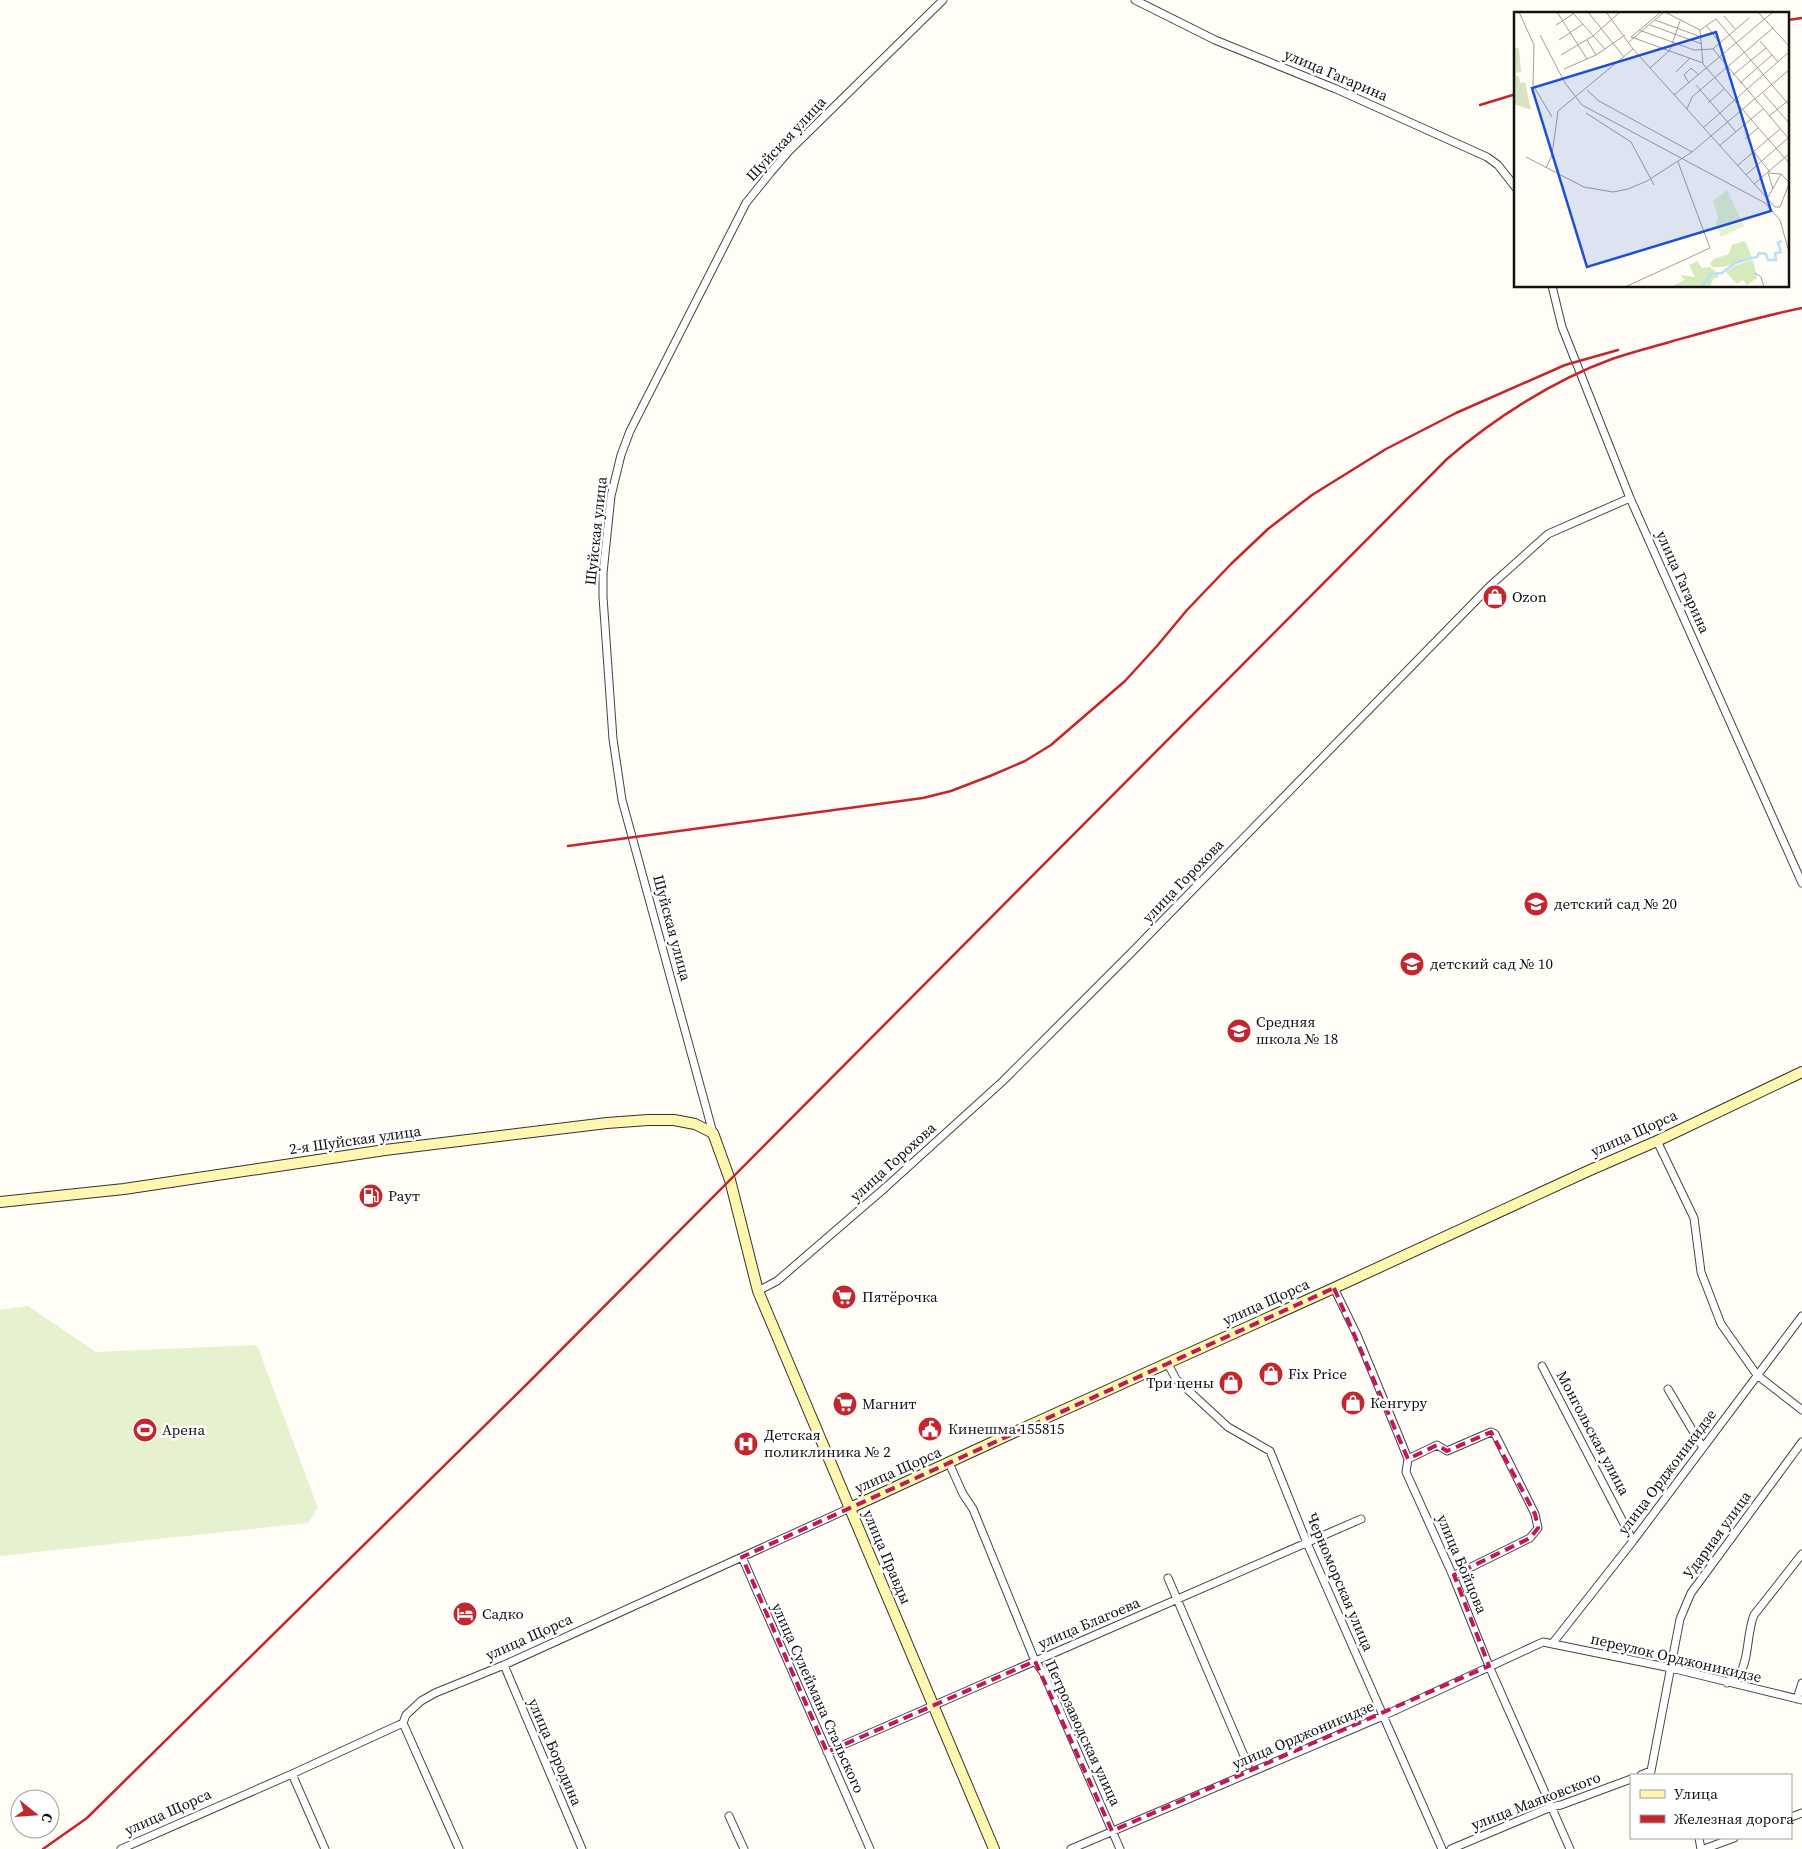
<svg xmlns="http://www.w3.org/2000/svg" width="1802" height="1849" font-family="'Source Serif 4',serif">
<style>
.pitch{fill:#e6f2cf}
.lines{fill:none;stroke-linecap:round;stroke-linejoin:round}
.street-casing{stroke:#444;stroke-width:9}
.secondary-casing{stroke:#333;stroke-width:12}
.street{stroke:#fff;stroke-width:7}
.secondary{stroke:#fff6b0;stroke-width:10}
.rail{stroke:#c4262e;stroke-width:2.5}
.marked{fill:none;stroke:#c2185b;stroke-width:4;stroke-dasharray:10 6;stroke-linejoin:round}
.labels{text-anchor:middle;stroke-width:5;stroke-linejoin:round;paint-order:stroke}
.street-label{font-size:15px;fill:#111;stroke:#fff}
.poi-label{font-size:15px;fill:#111;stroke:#fff;text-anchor:start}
.inset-river{fill:none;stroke:#b9e0f7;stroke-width:2.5}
.inset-road{fill:none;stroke:#a09f9a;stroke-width:1}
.view{fill:#1d4ed8;fill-opacity:0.15;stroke:#1d4ed8;stroke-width:2.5}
.inset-edge{fill:none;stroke:#111;stroke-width:2.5}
</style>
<rect width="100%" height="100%" fill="#fffdf5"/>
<!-- pitch -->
<path class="pitch" d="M28 1306 96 1352 257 1345 318 1508 308 1523 0 1556V1310Z"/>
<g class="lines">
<defs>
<path id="street" d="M1135 0 1215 40 1336 89 1487 157 1498 165 1516 188
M1552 286 1562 327 1630 498 1802 883
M713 1133 622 800 613 739 603 597V573L611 496 621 455 630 431 746 203 771 172 789 151 943 0
M1657 1141 1694 1218 1701 1272 1721 1324 1757 1375 1802 1410
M1334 1288 1357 1335 1398 1434 1408 1459 1406 1472 1453 1576 1489 1666 1570 1849
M758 1291 777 1281 886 1187 1003 1081 1131 953 1491 585 1548 534 1630 498
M1168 1364 1176 1379 1228 1427 1270 1451 1307 1543 1442 1849
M1542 1366 1633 1541
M1668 1389 1703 1448
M1408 1459 1437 1445 1447 1451 1491 1432 1495 1434 1535 1514 1538 1528 1530 1538 1453 1576
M949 1463 963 1494 973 1509 1035 1661 1043 1672 1120 1849
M742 1557 870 1849
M1168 1578 1248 1765
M1552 1644 1633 1541 1802 1316
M504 1665 582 1849
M1727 1683C1730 1680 1737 1677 1740 1673 1749 1660 1747 1631 1754 1615L1802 1554
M1797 1699 1802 1683
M403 1723 459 1849
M827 1752 1361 1519
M1651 1771 1680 1619 1691 1593 1802 1442
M292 1774 325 1849
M1641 1775 1651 1771
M729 1816 744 1849
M1791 1817 1802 1813
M1699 1838 1701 1849
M121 1849 292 1774 403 1723 406 1715 421 1701 435 1693 504 1665 850 1508
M1071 1849 1383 1716 1543 1642 1671 1668 1802 1700
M1451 1849 1551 1807 1561 1805 1631 1779
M1704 1849 1734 1838"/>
<path id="secondary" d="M0 1202 124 1189 385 1150 607 1123 648 1120H674L695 1124 713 1133 730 1180 758 1291 994 1849
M850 1508 1006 1436 1334 1288 1588 1171 1657 1141 1802 1072"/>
</defs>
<!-- street casing -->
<use href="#street" class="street-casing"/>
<!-- secondary casing -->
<use href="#secondary" class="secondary-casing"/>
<!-- street -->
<use href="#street" class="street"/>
<!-- secondary -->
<use href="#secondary" class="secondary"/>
<!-- rail -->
<path class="rail" d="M1788 20 1802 18
M1480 105 1516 94
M568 846 923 798 951 791 990 776 1025 761 1051 745 1125 681 1157 646 1187 610 1231 564 1268 529 1312 495 1386 449 1456 413 1565 365 1618 350
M43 1849 87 1818 530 1381 1447 459C1493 419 1554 380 1612 359 1632 352 1653 347 1673 341 1716 329 1758 317 1802 308"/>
</g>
<!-- marked area -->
<path class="marked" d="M1334 1288 1408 1459 1437 1445 1447 1451 1491 1432 1535 1514 1538 1528 1530 1538 1454 1575 1489 1666 1112 1831 1035 1661 827 1752 742 1557Z"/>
<!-- icons -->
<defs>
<symbol id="shop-disc" viewBox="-11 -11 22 22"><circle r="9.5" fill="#c4262e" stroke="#fff"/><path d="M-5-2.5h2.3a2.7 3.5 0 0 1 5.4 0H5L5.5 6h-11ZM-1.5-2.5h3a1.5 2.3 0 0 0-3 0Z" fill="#fff"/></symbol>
<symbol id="school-disc" viewBox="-11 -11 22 22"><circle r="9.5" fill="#c4262e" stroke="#fff"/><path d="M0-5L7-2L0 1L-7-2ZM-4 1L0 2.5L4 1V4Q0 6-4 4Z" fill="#fff"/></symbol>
<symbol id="fuel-disc" viewBox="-11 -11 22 22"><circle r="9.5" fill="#c4262e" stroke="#fff"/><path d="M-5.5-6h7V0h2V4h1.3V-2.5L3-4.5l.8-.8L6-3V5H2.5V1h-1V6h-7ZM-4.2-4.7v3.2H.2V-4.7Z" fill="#fff"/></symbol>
<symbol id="supermarket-disc" viewBox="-11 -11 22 22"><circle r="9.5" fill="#c4262e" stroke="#fff"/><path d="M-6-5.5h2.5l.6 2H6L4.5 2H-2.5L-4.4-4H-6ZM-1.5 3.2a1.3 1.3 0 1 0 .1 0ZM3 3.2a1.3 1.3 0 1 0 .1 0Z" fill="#fff"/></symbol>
<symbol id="civic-disc" viewBox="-11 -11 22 22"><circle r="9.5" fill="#c4262e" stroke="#fff"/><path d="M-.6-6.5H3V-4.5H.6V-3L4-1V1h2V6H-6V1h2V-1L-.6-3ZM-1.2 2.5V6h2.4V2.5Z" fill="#fff"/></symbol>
<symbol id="stadium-disc" viewBox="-11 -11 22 22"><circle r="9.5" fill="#c4262e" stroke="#fff"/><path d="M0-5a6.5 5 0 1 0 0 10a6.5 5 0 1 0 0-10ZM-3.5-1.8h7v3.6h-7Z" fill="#fff"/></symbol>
<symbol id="hospital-disc" viewBox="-11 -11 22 22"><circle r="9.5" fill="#c4262e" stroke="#fff"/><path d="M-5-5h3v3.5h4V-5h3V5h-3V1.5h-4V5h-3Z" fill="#fff"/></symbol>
<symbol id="hotel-disc" viewBox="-11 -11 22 22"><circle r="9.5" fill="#c4262e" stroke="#fff"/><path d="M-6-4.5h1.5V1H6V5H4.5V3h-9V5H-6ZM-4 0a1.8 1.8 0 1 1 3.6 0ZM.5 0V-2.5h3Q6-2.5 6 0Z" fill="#fff"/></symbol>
</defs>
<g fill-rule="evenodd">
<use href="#shop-disc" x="1481" y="583" width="28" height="28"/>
<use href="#school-disc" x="1522" y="890" width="28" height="28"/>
<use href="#school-disc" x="1398" y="950" width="28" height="28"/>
<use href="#school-disc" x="1225" y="1017" width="28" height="28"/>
<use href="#fuel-disc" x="357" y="1182" width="28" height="28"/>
<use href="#supermarket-disc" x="830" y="1283" width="28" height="28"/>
<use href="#shop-disc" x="1257" y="1360" width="28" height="28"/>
<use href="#shop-disc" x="1217" y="1369" width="28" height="28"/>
<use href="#shop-disc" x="1339" y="1389" width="28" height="28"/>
<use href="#supermarket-disc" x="831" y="1390" width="28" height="28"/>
<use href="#civic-disc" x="916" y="1415" width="28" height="28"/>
<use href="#stadium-disc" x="131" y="1416" width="28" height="28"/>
<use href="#hospital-disc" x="732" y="1430" width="28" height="28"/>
<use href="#hotel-disc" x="451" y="1600" width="28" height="28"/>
</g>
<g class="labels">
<!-- street labels -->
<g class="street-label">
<text transform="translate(1336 75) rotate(23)" y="5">улица Гагарина</text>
<text transform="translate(786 139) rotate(-47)" y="5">Шуйская улица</text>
<text transform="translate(596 531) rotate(-84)" y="5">Шуйская улица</text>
<text transform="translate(1683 582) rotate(66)" y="5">улица Гагарина</text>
<text transform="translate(1183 881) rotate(-46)" y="5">улица Горохова</text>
<text transform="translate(672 928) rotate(75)" y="5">Шуйская улица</text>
<text transform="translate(1634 1133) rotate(-24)" y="5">улица Щорса</text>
<text transform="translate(355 1140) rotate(-8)" y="5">2-я Шуйская улица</text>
<text transform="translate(893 1162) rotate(-42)" y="5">улица Горохова</text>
<text transform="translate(1266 1302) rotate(-24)" y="5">улица Щорса</text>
<text transform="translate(1593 1433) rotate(62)" y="5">Монгольская улица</text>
<text transform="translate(898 1470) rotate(-24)" y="5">улица Щорса</text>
<text transform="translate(1667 1472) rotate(-53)" y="5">улица Орджоникидзе</text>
<text transform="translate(1717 1535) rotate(-54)" y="5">Ударная улица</text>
<text transform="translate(887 1557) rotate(67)" y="5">улица Правды</text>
<text transform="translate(1462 1564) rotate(67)" y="5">улица Бойцова</text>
<text transform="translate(1340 1582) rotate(67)" y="5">Черноморская улица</text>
<text transform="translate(1089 1623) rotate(-23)" y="5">улица Благоева</text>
<text transform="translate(529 1637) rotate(-24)" y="5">улица Щорса</text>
<text transform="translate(1676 1658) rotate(13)" y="5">переулок Орджоникидзе</text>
<text transform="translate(818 1698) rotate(66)" y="5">улица Сулеймана Стальского</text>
<text transform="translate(1083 1733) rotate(65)" y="5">Петрозаводская улица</text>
<text transform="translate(1303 1735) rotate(-23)" y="5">улица Орджоникидзе</text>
<text transform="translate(555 1752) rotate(67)" y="5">улица Бородина</text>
<text transform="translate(1536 1801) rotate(-21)" y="5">улица Маяковского</text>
<text transform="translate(168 1812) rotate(-24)" y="5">улица Щорса</text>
</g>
<!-- poi labels -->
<g class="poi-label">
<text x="1512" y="602">Ozon</text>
<text x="1554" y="909">детский сад № 20</text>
<text x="1430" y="969">детский сад № 10</text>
<text x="1256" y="1027">Средняя<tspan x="1256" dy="17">школа № 18</tspan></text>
<text x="388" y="1201">Раут</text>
<text x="862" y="1302">Пятёрочка</text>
<text x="1288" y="1379">Fix Price</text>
<text x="1214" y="1388" text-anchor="end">Три цены</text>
<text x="1370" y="1408">Кенгуру</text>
<text x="862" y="1409">Магнит</text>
<text x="948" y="1434">Кинешма 155815</text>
<text x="162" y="1435">Арена</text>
<text x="764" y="1440">Детская<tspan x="764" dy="17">поликлиника № 2</tspan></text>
<text x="482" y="1619">Садко</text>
</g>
</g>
<!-- overview -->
<g transform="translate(1514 12)">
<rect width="275" height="275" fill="#fffdf5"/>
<path d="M231 229 238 246 209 255H198L196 251 200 247 215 242 218 233ZM239 248 243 266 233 273 229 268 223 272 212 260 222 253ZM183 249 188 256 196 255 203 261 205 265 199 267 196 275H157L171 268 166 263 181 265 175 253Z" fill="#d5ebbd"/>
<path d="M0 36H5L7 60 2 61V64H5L6 71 11 70 17 98 0 92Z" fill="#d9e3c4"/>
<path d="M213 178 230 214 207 225 202 213 204 204 199 189Z" fill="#e6f2cf"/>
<path class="inset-river" d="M188 275 197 262 208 261 221 251 243 245 245 241 252 242 254 248H262L261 241 267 240 264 231 268 229"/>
<path class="inset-road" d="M5 0 20 33 19 73 38 105M43 0 73 47M58 0 91 37M74 0 110 45M92 0 119 37 261 195H266L275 172M151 0 186 18M244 0 275 34M210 4 221 17M141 8 187 25M42 13 59 2M136 13 188 32M192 13 205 30M125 18 180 38 199 37M186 18 189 52 275 151M186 18 202 7 275 93M26 23 51 71 68 93 251 191 266 208 275 240M117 25 189 51M117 25 147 0M45 28 69 12M73 28 82 43M246 29 264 50M115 30 150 0M199 37 275 127M199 37 235 6M47 43 79 24 106 0M136 56 156 38 166 9M50 57 82 43 111 23M162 60 176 46M219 63 252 36M175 71 170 63 177 56 185 63M226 71 258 43M182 73 222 120M73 78 85 89 178 140M249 81 275 111M160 83 259 0M194 91 210 77M173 97 178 85 259 16M72 101 117 130 140 173M255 104 275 88M189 116 275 40M231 127 244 116M205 134 249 97M240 140 256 160M12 145 70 175 99 180 114 177 133 169 178 140 275 58M223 154 266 117M32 156 38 143 44 99 119 37M232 163 274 126M240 172 275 142M259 177 254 161 267 162 275 170M253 187 267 162M241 261 247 265 250 275M111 275 196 236 164 150"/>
<path class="view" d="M202 20 257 199 73 255 18 76Z"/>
<rect width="275" height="275" class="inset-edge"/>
</g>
<!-- legend -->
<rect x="1630" y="1774" width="162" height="65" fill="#ffffff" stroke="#a0a0a0"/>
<rect x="1640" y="1790" width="25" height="8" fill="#fff6b0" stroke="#a0a0a0"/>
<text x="1674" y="1799" font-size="15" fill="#111111">Улица</text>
<rect x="1640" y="1815" width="25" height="8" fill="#c4262e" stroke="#a0a0a0"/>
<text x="1674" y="1824" font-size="15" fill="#111111">Железная дорога</text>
<!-- north arrow -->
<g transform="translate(35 1814) rotate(107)"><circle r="24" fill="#ffffff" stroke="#a0a0a0"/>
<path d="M0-4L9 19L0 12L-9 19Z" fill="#c4262e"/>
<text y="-8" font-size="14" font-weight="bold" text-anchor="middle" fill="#111111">С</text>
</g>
</svg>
